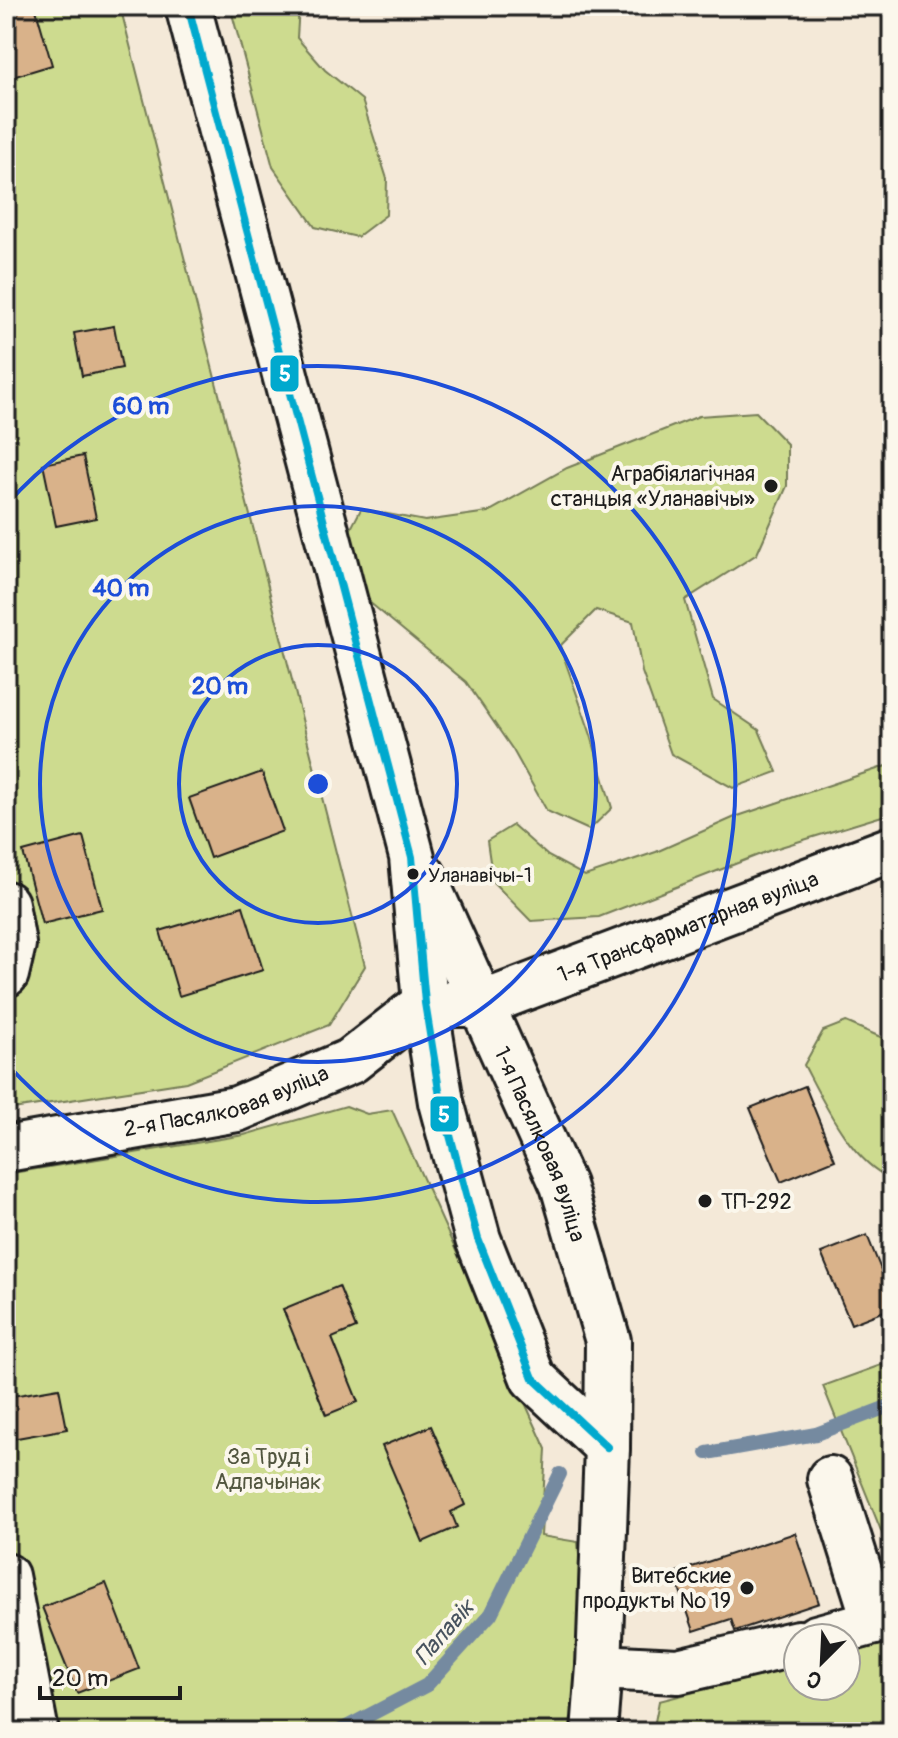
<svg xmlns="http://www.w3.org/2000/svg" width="898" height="1738" font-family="Pangolin,sans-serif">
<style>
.green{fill:#cddb8f;stroke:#747c56;stroke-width:2}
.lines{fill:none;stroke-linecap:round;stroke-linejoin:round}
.stream{stroke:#758aa0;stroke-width:14}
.building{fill:#d9b28a;stroke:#1c1c1c;stroke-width:2}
.minor-casing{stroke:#1c1c1c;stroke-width:50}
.minor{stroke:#fbf7ec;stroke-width:44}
.bus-1-casing{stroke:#fbf7ec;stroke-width:14}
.bus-1{stroke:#00a9ce;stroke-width:8}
.ring{fill:none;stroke:#1d4ed8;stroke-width:4}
.poi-dot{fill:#1c1c1c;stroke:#fbf7ec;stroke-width:3}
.labels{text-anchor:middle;stroke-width:8;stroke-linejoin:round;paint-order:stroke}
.bus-label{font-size:20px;fill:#1c1c1c;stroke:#fbf7ec;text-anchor:start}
.poi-label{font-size:22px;fill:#1c1c1c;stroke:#fbf7ec;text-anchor:end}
.street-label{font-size:22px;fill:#1c1c1c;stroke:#fbf7ec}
.park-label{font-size:22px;fill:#51553e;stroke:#fbf7ec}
.water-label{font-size:24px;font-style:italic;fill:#48535e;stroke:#fbf7ec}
.centre{fill:#1d4ed8;stroke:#fbf7ec;stroke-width:4}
.ring-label{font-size:24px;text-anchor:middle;font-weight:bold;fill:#1d4ed8;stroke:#fbf7ec;stroke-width:8;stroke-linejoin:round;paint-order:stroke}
.line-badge{stroke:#fbf7ec;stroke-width:3}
.badge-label{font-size:22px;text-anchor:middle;font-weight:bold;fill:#fff}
</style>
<rect width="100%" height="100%" fill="#f4e9d8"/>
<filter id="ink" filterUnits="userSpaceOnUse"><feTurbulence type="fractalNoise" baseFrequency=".0125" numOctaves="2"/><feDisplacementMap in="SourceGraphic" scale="16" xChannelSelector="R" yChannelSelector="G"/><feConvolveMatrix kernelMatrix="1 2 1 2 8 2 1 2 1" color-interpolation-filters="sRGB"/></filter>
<g filter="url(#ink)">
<!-- green -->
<path class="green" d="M6 6H120L365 966 329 1025 186 1082 6 1110Z
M230 6H299L297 38 325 70 362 100 387 179 386 215 357 237 315 227 273 167Z
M756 412 787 444V486L757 554 685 600 713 699 759 730 777 772 733 788 671 754 642 672 633 622 596 610 560 646 591 735 612 808 589 830 547 811 513 750 466 682 369 602 345 540 361 509 425 521 488 512 567 468 699 416Z
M892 764V813L771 850 599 917 531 921 493 882 487 841 513 825 548 856 585 876 656 852 735 817Z
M846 1022 892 1042V1179C851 1162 824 1103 804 1065L823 1031Z
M346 1106 367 1114 392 1110 546 1449 541 1536 578 1542 586 1646 572 1732H6V1174L244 1135Z
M892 1361V1558L823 1386Z
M892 1642V1732H653L659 1701 798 1666V1686H846V1654Z"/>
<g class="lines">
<!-- stream -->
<path class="stream" d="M707 1453 816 1434 892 1405
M337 1732 427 1685 491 1614 560 1474"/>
</g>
<!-- building -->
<path class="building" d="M6 6H35L52 65 6 79Z
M114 326 122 368 82 376 74 333Z
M83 456 96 518 56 526 43 464Z
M262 772 283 831 210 858 189 798Z
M83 836 102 909 42 924 23 852Z
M243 906 263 970 179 996 160 931Z
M805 1086 835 1160 781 1182 750 1108Z
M867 1235 892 1297V1308L851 1324 821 1253Z
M339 1286 356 1328 332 1338 358 1402 326 1415 283 1309Z
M59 1388 67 1429 6 1440V1397Z
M431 1426 465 1505 451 1512 457 1527 423 1542 382 1446Z
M795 1533 819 1603 735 1631 731 1619 694 1631 674 1573Z
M106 1583 139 1669 77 1693 42 1607Z"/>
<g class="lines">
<defs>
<g id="minor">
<path d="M188 6 412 857 425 1003 441 1102 478 1239 533 1378 607 1447"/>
<path id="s1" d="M423 875 563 1185 608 1341 607 1447 599 1667 594 1732"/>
<path d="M6 904 13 944 6 974"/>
<path id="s2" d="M452 1004H482L892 849"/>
<path id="s3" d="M6 1149 237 1109 351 1061 425 1003"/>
<path d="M830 1479 875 1622"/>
<path d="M6 1576 36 1732"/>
<path d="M816 1638 892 1617"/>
<path d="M599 1667 678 1671 798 1643"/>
</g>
</defs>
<!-- minor casing -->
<use href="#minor" class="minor-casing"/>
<!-- minor -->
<use href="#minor" class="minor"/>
<defs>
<path id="bus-1" d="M188 6 412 857 425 1003 441 1102 478 1239 533 1378 607 1447"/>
</defs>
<!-- bus-1 casing -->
<use href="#bus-1" class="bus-1-casing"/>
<!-- bus-1 -->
<use href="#bus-1" class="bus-1"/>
</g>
</g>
<!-- distance rings -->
<g class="ring">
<circle cx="318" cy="784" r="139"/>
<circle cx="318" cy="784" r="278"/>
<path d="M7 504A418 418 0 1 1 7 1064"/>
</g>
<!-- markers -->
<g class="poi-dot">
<circle cx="771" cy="486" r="8"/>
<circle cx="413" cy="874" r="7"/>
<circle cx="705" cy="1201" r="8"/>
<circle cx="747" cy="1588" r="8"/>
</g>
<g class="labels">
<!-- bus labels -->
<g class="bus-label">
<text x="428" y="882">Уланавічы-1</text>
</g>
<!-- poi labels -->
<g class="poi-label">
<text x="755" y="481">Аграбіялагічная<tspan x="755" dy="25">станцыя «Уланавічы»</tspan></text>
<text x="721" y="1209" text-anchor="start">ТП-292</text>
<text x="731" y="1583">Витебские<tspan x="731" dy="25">продукты № 19</tspan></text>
</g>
<!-- street labels -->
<g class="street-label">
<text dy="8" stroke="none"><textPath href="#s2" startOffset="250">1-я Трансфарматарная вуліца</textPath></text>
<text dy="8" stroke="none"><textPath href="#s3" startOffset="226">2-я Пасялковая вуліца</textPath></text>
<text dy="8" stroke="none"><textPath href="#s1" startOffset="294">1-я Пасялковая вуліца</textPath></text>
</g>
<!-- park labels -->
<g class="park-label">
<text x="268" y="1464">За Труд і<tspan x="268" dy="25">Адпачынак</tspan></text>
</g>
<!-- water labels -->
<g class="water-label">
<text transform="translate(444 1632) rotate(-49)" y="8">Папавік</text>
</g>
</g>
<circle cx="318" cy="784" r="12" class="centre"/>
<g class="ring-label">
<text x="141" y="414">60 m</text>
<text x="121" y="596">40 m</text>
<text x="220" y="694">20 m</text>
</g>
<g class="line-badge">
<rect x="269" y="354" width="31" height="39" rx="8" fill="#00a9ce"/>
<rect x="429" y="1095" width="31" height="38" rx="8" fill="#00a9ce"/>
</g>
<g class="badge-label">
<text x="285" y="381">5</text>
<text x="444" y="1122">5</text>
</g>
<!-- margin -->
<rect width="898" height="1738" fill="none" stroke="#fbf7ec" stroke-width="32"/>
<rect x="16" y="16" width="866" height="1706" fill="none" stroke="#1c1c1c" stroke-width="3" filter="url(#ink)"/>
<!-- north arrow -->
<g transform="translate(822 1662) rotate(204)"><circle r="38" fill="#fbf7ec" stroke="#a29f99" stroke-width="2"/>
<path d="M0-6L14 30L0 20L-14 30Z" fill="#1c1c1c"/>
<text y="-12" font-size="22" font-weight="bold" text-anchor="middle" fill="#1c1c1c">С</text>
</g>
<!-- scale -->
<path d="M40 1686v12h140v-12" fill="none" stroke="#1c1c1c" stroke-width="4"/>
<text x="52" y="1686" font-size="24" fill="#1c1c1c" stroke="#fbf7ec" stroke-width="6" paint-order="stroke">20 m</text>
</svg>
